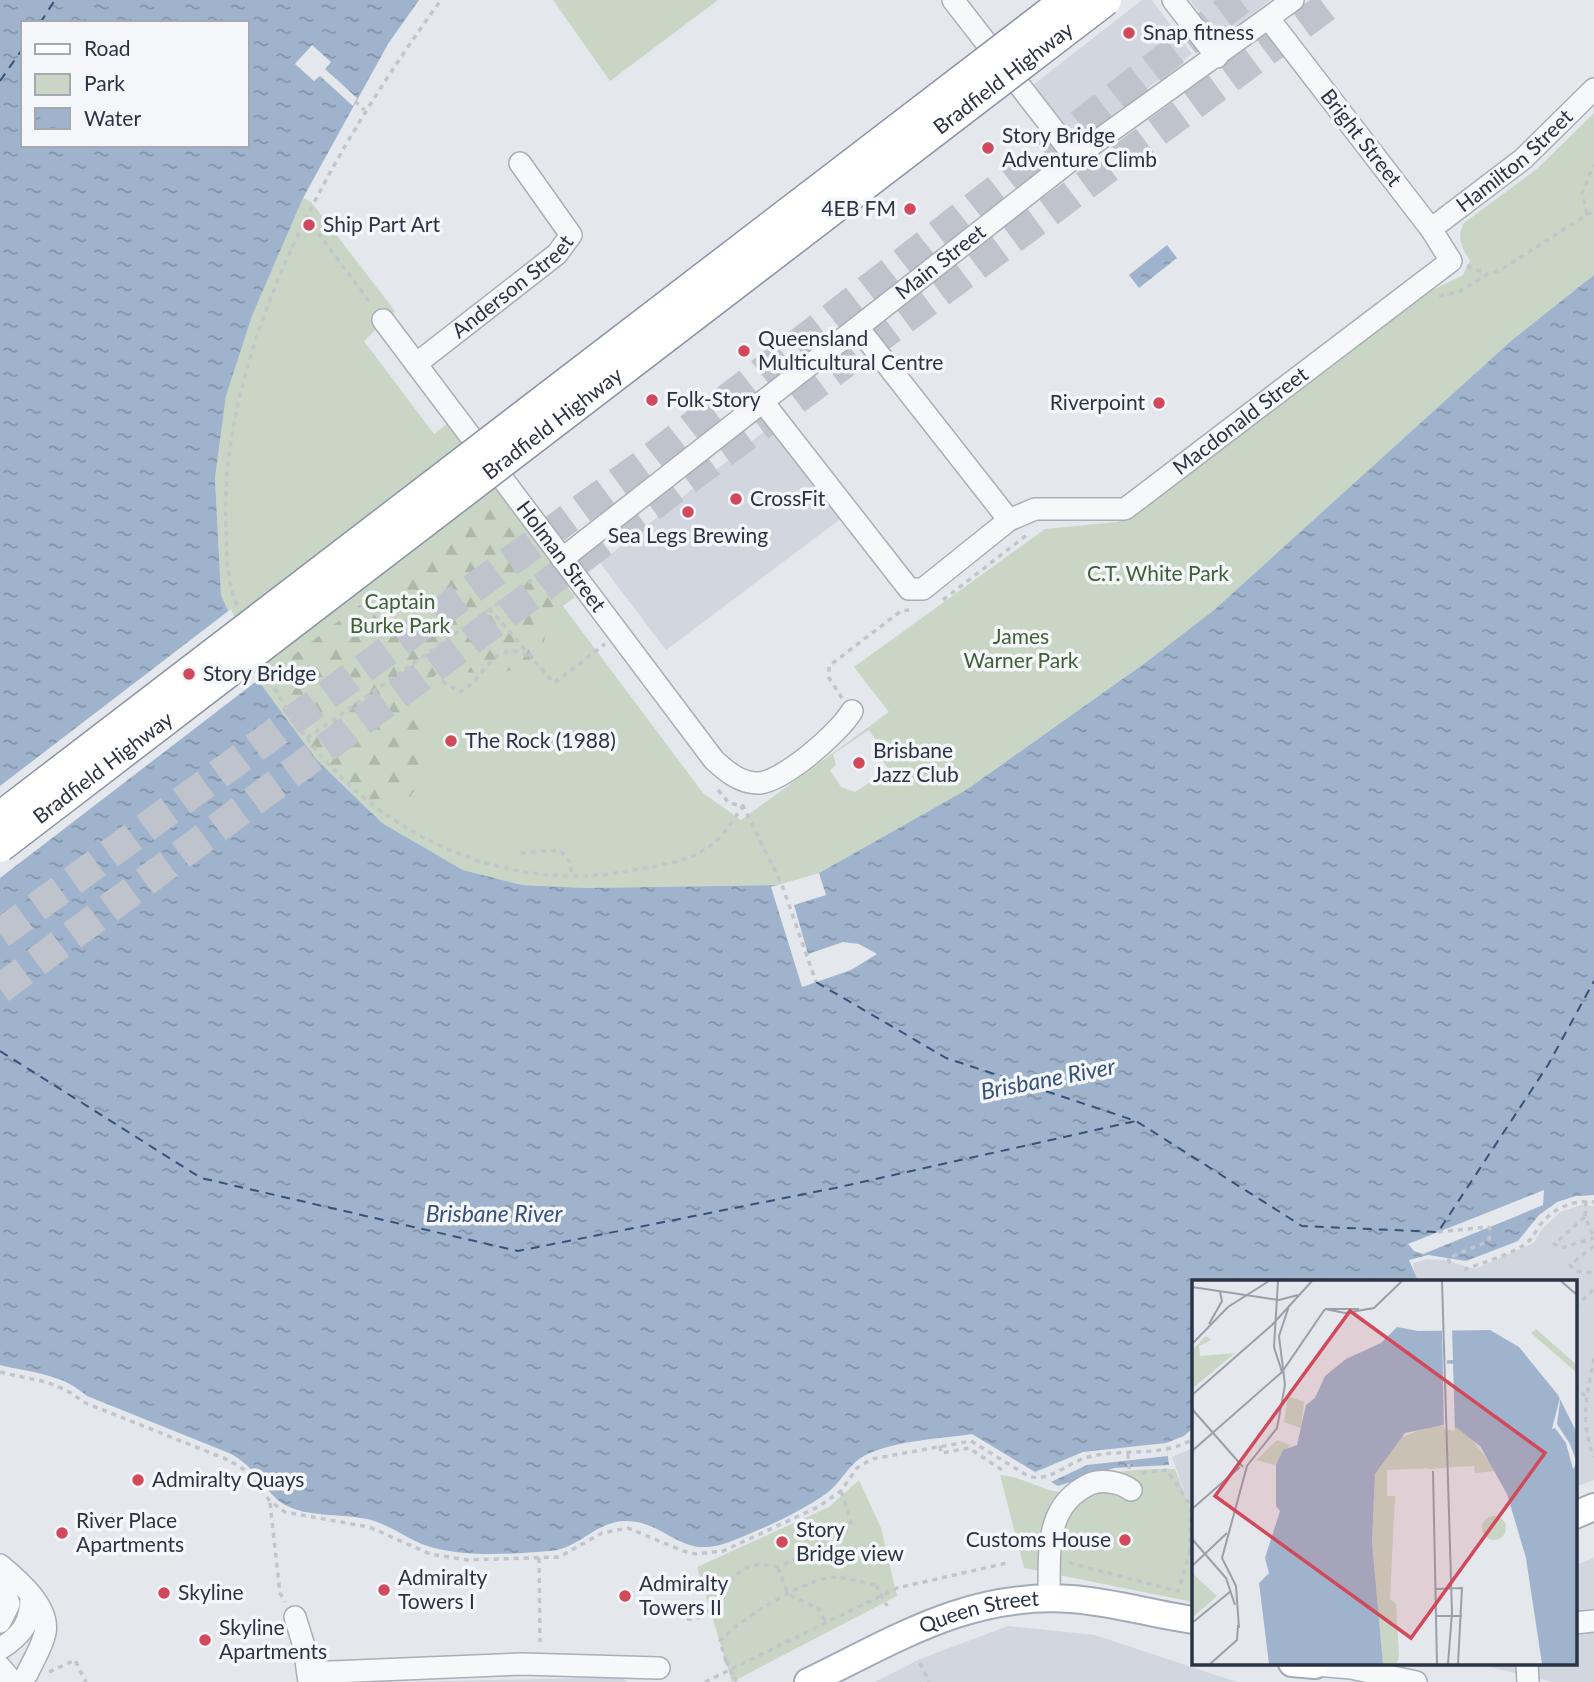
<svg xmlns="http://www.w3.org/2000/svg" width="1594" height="1682" font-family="Lato,sans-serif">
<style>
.built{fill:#d2d6de}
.green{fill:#c9d6c5;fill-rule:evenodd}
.forest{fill:url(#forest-firs)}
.water{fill:url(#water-ripples);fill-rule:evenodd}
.pier{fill:#e4e7ec}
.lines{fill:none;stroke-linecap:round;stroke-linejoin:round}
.ferry{stroke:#34527a;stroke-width:2;stroke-dasharray:9 7;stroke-linecap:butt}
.highway-tunnel{stroke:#bfc3cb;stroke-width:30;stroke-dasharray:30 15;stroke-linecap:butt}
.minor-casing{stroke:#a9aeb7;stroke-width:24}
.major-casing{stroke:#a3abb8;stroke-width:30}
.path{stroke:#c2c5cb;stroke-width:3.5;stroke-dasharray:5 5;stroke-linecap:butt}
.minor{stroke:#f7f8fa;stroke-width:21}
.major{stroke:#fff;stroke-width:26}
.highway-bridge-casing{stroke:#8b94a3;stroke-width:33;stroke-linecap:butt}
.path-bridge{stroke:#c2c5cb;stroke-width:3.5;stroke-dasharray:5 5;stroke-linecap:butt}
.highway-bridge{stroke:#fff;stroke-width:30}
.poi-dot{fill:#d1495b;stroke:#f4f6f9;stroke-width:2.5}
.labels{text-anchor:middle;stroke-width:7;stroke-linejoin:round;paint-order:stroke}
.poi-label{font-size:21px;fill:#2b3445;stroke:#f4f6f9;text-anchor:start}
.street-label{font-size:21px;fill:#2b3445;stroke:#f4f6f9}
.park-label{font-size:21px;fill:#3f6138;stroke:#f4f6f9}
.water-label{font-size:23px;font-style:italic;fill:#34527a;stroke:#f4f6f9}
.inset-river{fill:none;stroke:#9fb4cc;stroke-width:3.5}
.inset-road{fill:none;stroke:#9a9fa9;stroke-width:2}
.view{fill:#d1495b;fill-opacity:0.15;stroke:#d1495b;stroke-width:3.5}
.inset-edge{fill:none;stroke:#2b3445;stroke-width:3.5}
</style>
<defs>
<pattern id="forest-firs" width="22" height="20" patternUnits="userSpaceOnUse" patternTransform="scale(1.75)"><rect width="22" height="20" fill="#c9d6c5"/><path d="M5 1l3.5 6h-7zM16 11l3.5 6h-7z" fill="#adb8ab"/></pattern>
<pattern id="water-ripples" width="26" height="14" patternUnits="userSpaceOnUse" patternTransform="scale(1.75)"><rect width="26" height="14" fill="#9fb4cc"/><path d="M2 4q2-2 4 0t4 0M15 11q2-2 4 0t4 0" fill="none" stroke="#8293a7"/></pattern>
</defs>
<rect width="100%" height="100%" fill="#e4e7ec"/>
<!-- built -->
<path class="built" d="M1142 0H1152L1192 54 1078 142 1033 85Z
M1190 0H1270L1220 39Z
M771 426 843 517 666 650 600 563Z
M1581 1205 1594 1206V1480L1575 1487V1281H1416L1413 1263 1427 1259 1444 1260 1475 1269 1534 1243 1541 1230 1560 1212Z
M1193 1448V1515L1172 1457Z
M1594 1558V1682H1553L1473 1663H1575V1565Z
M1008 1626 1095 1635 1237 1682H875L920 1659Z
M622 1677 627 1682H405Z"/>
<!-- green -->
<path class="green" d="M553 0H718L610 81Z
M1594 113V275L1512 340 1214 610 1145 663 966 790 819 873 782 885 586 888 522 885 463 870 382 823 316 759 263 687 221 595 215 478 226 396 252 316 303 198 311 202 395 311 364 341 434 434 452 420 575 597 563 606 703 793 741 820 889 712 854 667 1045 529 1117 522 1133 516 1423 295 1463 275 1470 261C1462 248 1456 237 1464 223L1538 168ZM869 730 883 751 879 755 889 770 855 792 841 787 830 770 836 765 833 754Z
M1175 1469 1193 1515V1602L1024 1568 1000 1475C1022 1476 1046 1493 1063 1492 1077 1490 1090 1478 1104 1475 1127 1469 1151 1469 1175 1469Z
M859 1480 881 1528 897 1596 732 1682 697 1567 829 1507Z"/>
<!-- forest -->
<path class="forest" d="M495 503 562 588 551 612 541 654 504 673 439 672 421 688V780L410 797 362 800 318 758 262 679Z"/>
<!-- water -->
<path class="water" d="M0 0H419L388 44 303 198 252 316 226 396 215 478 221 595 263 687 316 759 382 823 463 870 522 885 586 888 782 885 819 873 966 790 1145 663 1214 610 1512 340 1594 275V1195L1576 1196 1557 1202 1539 1215 1518 1241 1466 1261 1428 1255 1409 1260 1418 1281H1193V1428L1184 1436 1166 1443 1169 1465 1114 1468 1058 1486 972 1434C939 1439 898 1440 868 1454 849 1462 843 1481 827 1493 799 1513 764 1528 732 1541 680 1562 669 1522 627 1521 597 1520 579 1549 550 1551 512 1554 470 1557 434 1548 412 1543 393 1526 371 1520 345 1513 312 1518 287 1506 265 1495 259 1468 229 1453L87 1396C61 1373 32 1373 0 1365ZM23 23H247V145H23Z
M1167 245 1177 258 1139 288 1129 275Z"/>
<!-- pier -->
<path class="pier" d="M312 45 331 62 325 69 357 98 353 106 320 76 314 81 295 64Z
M231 609 262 677 0 878V786Z
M819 873 826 895 794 905 808 954 843 942 859 944 877 954 851 970 802 987 771 887Z
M1544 1190 1543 1205 1517 1216 1423 1254 1414 1251 1408 1244Z
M1166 1443 1168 1456 1087 1465 1051 1482 1035 1472 1083 1452Z"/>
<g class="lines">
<!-- ferry -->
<path class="ferry" d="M40 23 55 0
M0 81 23 48
M816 982 946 1058 1136 1121 1302 1226 1438 1232 1548 1065 1594 981
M0 1051 201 1178 518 1251 835 1188 1136 1121"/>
<!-- highway-tunnel -->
<path class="highway-tunnel" d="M0 934 646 462 1240 0
M0 989 1335 0"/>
<defs>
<g id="minor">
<path d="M953 0 1075 157"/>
<path d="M1173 0 1217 57"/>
<path id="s1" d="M1431 229 1523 159 1594 89"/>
<path id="s2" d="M383 320 714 760C726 771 740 783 757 783 781 784 840 732 852 711"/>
<path d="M859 329 1009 520"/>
<path id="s3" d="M416 364 557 254 571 235 520 163"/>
<path id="s4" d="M763 402 909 589H923L1009 520 1035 509H1125L1451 261 1431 229 1269 19"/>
<path id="s5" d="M562 559 1075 157 1293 0"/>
<path d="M0 1565C18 1580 50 1607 45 1633 42 1647 33 1661 27 1674"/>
<path d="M0 1574 9 1604 0 1622"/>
<path d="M1049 1599C1050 1554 1043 1506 1090 1484 1102 1479 1120 1482 1131 1490"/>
<path d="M295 1617 304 1646 309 1682"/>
<path d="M1575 1623 1594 1621"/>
<path d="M0 1649C22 1635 31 1623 31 1597"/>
<path d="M1527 1663 1528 1682"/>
<path d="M1315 1665 1351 1668 1416 1682"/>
<path d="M0 1667 13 1682"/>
<path d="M308 1673 522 1664 659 1668"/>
</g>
<g id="major">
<path d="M1575 1515 1594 1507"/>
<path d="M1292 1663 1315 1665"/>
<path id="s6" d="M808 1682C897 1639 969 1592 1071 1599 1113 1602 1152 1614 1193 1620"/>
</g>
</defs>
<!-- minor casing -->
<use href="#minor" class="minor-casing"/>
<!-- major casing -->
<use href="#major" class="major-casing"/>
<!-- path -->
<path class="path" d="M355 101 364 110
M1587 214 1582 193 1594 164
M306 217 372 305
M1467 266 1488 274
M1439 296 1458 292 1488 274 1501 270 1594 210
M943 600 1028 534
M237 605C226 580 227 555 226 528 218 345 337 143 441 0
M489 608 554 683 605 644
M266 670C328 809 483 901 634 870 663 864 691 863 714 843 727 832 736 815 746 801
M442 681 460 692C486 679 493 636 530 657
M842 698 829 678V666L901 611 909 610
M307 738 549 568
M718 790 729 803 743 806 782 885 816 982
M521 853 560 850 570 862 572 874
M1586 1201 1585 1217 1594 1237
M1585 1217 1554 1244 1561 1248 1594 1238
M1438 1232 1488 1227 1490 1229 1489 1241 1448 1258 1450 1264
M1594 1246 1570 1265 1575 1271 1594 1273
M1464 1270C1483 1262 1507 1256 1524 1245 1531 1240 1534 1235 1538 1228 1550 1210 1572 1199 1594 1202
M1575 1307 1594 1289
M1594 1358C1587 1397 1579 1419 1594 1457
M0 1372C31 1380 58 1380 83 1402L226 1459 245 1470 270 1501 285 1512 369 1527 430 1554 467 1560 559 1557 602 1533 628 1528 683 1551 696 1554 723 1551 818 1507 841 1491 857 1468 872 1459 971 1441 1028 1476C1049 1483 1066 1464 1085 1458 1120 1447 1160 1459 1193 1439
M1575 1385 1587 1398
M940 1446 941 1453 969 1448 1005 1472
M1128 1454 1129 1469
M1142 1473 1167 1470 1191 1506 1190 1551 1193 1552
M270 1503 280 1593 285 1602
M539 1558 540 1642
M1069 1563 1178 1591 1190 1551
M778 1568 788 1594 819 1609 826 1623
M886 1604 887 1606
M687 1619C724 1623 721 1550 778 1567L840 1540 851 1522 841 1491
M726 1661 720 1641C738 1620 799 1583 828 1578 841 1575 862 1583 876 1585
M920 1663 929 1682
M49 1672 75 1660 86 1682
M734 1677 737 1682
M705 1682 897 1588 1007 1563"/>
<!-- minor -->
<use href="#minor" class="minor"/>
<!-- major -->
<use href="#major" class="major"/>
<defs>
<g id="highway-bridge">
<path d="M0 817 1066 0"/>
<path id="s7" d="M0 847 1106 0"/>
</g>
</defs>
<!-- highway-bridge casing -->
<use href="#highway-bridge" class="highway-bridge-casing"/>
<!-- path-bridge -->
<path class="path-bridge" d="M876 1585 886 1604
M726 1661 734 1677"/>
<!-- highway-bridge -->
<use href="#highway-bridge" class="highway-bridge"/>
</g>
<!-- markers -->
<g class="poi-dot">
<circle cx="1129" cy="33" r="7"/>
<circle cx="988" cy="148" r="7"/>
<circle cx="910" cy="209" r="7"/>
<circle cx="309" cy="225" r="7"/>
<circle cx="744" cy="351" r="7"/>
<circle cx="652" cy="400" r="7"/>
<circle cx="1159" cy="403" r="7"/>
<circle cx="736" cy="499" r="7"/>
<circle cx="688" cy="512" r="7"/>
<circle cx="189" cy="674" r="7"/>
<circle cx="451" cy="741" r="7"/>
<circle cx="859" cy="763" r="7"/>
<circle cx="138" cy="1480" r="7"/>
<circle cx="62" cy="1533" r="7"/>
<circle cx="1125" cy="1540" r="7"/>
<circle cx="782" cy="1542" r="7"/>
<circle cx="384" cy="1590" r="7"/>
<circle cx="164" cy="1593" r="7"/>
<circle cx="625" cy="1596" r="7"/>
<circle cx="205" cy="1640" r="7"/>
</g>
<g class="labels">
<!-- poi labels -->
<g class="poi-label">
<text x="1143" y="40">Snap fitness</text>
<text x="1002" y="143">Story Bridge<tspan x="1002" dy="24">Adventure Climb</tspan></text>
<text x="896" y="216" text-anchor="end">4EB FM</text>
<text x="323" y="232">Ship Part Art</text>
<text x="758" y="346">Queensland<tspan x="758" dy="24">Multicultural Centre</tspan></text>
<text x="666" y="407">Folk-Story</text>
<text x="1145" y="410" text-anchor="end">Riverpoint</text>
<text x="750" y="506">CrossFit</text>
<text x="688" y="543" text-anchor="middle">Sea Legs Brewing</text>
<text x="203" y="681">Story Bridge</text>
<text x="465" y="748">The Rock (1988)</text>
<text x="873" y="758">Brisbane<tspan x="873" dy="24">Jazz Club</tspan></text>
<text x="152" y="1487">Admiralty Quays</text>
<text x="76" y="1528">River Place<tspan x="76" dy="24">Apartments</tspan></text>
<text x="796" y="1537">Story<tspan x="796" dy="24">Bridge view</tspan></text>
<text x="1111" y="1547" text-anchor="end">Customs House</text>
<text x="398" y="1585">Admiralty<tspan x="398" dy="24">Towers I</tspan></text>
<text x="639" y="1591">Admiralty<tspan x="639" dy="24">Towers II</tspan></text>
<text x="178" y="1600">Skyline</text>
<text x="219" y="1635">Skyline<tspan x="219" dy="24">Apartments</tspan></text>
</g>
<!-- street labels -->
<g class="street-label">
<text dy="7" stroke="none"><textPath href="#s7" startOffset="1264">Bradfield Highway</textPath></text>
<text transform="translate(1361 138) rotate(52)" y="7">Bright Street</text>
<text dy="7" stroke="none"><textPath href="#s1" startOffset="108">Hamilton Street</textPath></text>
<text dy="7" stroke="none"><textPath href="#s5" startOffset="481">Main Street</textPath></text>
<text dy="7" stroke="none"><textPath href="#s3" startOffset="124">Anderson Street</textPath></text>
<text dy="7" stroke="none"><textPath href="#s4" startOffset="625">Macdonald Street</textPath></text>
<text dy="7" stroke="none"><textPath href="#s7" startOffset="696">Bradfield Highway</textPath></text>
<text dy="7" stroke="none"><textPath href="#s2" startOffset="296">Holman Street</textPath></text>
<text dy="7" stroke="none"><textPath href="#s7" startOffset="130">Bradfield Highway</textPath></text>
<text dy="7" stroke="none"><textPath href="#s6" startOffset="186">Queen Street</textPath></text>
</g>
<!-- park labels -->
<g class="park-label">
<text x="1158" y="581">C.T. White Park</text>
<text x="400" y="609">Captain<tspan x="400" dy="24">Burke Park</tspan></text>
<text x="1021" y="644">James<tspan x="1021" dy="24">Warner Park</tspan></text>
</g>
<!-- water labels -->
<g class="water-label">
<text transform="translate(1048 1079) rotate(-11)" y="8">Brisbane River</text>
<text x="494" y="1222">Brisbane River</text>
</g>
</g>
<!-- overview -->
<g transform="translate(1192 1280)">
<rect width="385" height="385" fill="#e4e7ec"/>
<path d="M344 49 385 85V93L339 53ZM14 56 19 60 7 66 8 76 43 73 0 109V70ZM96 116 112 122 109 148 92 142ZM238 146 265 148 279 158 304 191 283 193 282 186 195 190V216H203L198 319 204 324 207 376 205 384H191L180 262 183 194 206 159ZM85 160 98 165 83 185 64 180ZM290 248a12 12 0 1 1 24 0a12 12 0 1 1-24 0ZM0 293 25 316 0 338Z" fill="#c9d6c5"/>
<path d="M252 146 253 188 237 189 231 181 238 164 226 153 230 147Z" fill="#c9d6c5"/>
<path d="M205 47 226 51 298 50 327 67 366 115 385 153V384H350L334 278 315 214 288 166 265 148 251 145 213 153 183 194 180 262 191 384H77L67 303 77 293 73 278 88 231 84 226V185L91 170 105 165 114 125 123 118 133 96 154 79 189 63Z" fill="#9fb4cc"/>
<path d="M250 47H260L263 151 252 149ZM369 114 365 144 378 164 385 183 381 189 374 163 363 148 360 149Z" fill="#e4e7ec"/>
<path class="inset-river" d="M255 82 325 81 332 134 385 303M275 82 307 100 331 133M127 210 164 128 199 97 236 82H250M145 384 136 330 112 291 89 236 101 221 170 185"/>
<path class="inset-road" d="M86 1 82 67 90 92M250 1 260 333 256 384M369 1 385 15M0 7 87 20 106 15M133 29 153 33 182 28 210 1M133 29H167M17 44 30 21 28 12M0 64 36 27 77 1M0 115 80 45 120 1M0 129 51 187M0 171 90 92 133 29M241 191 245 384M0 229 48 187M0 259 34 298 43 325M0 286 35 253M244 309 270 308 266 384M244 336H270M0 343 39 311M47 348 44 306 30 278 55 186 85 148 93 105 87 56 97 26M18 384 45 360 46 345"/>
<path class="view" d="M158 31 353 173 219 358 23 216Z"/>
<rect width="385" height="385" class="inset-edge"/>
</g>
<!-- legend -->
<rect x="21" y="21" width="228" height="126" fill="#f4f6f9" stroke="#a4a8b1" stroke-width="2"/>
<rect x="35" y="44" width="35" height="10" fill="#ffffff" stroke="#a4a8b1" stroke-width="2"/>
<text x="84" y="56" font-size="21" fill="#2b3445">Road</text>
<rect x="35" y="74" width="35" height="21" fill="#c9d6c5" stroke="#a4a8b1" stroke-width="2"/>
<text x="84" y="91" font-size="21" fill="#2b3445">Park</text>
<rect x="35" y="108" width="35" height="21" fill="url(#water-ripples)" stroke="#a4a8b1" stroke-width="2"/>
<text x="84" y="126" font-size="21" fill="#2b3445">Water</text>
</svg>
